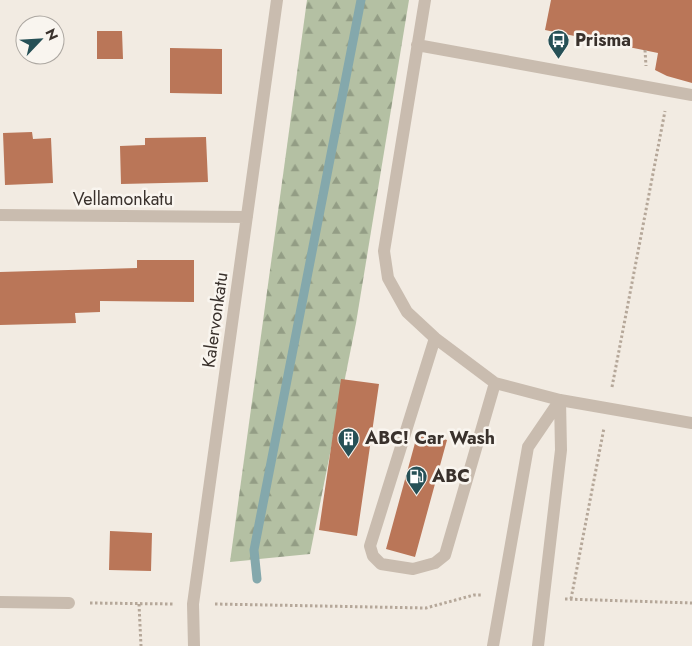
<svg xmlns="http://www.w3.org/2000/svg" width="692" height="646" font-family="Jost,sans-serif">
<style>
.forest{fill:url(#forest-firs)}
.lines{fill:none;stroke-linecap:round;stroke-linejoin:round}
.stream{stroke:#84a8ac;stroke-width:9}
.building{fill:#ba7658}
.path{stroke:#b5a799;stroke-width:3;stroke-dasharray:2.5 2.5;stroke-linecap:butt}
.lane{stroke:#c9bcaf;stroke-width:12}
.street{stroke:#c9bcaf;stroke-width:12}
.labels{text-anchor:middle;stroke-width:5;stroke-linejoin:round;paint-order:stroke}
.poi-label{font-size:18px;font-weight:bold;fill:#39312c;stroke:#f9f5ef;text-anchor:start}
.street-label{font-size:18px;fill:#39312c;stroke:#f9f5ef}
</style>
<defs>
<pattern id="forest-firs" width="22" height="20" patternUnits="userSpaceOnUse" patternTransform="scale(1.25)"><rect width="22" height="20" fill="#b4c0a3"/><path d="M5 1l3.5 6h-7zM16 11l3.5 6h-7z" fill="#939d85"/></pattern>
</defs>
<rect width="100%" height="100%" fill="#f2ebe2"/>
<!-- forest -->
<path class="forest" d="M307 0H409L356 323 310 554 230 562Z"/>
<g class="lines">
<!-- stream -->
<path class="stream" d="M257 579 254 550 361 0"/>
</g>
<!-- building -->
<path class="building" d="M551 0H692V83L667 76 655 70 658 53 545 30Z
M97 31H122L123 59H97Z
M170 48 222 49V94L170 93Z
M32 132 33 139 51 138 53 183 5 185 3 133Z
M206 137 208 182 121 184 120 146 145 145V138Z
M137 260H194V302L100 301V312L75 313 76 323 0 325V272L137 268Z
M341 379 379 384 357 536 319 530Z
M418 432 447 440 415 557 386 549Z
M110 531 152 533 151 571 109 570Z"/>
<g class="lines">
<!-- path -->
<path class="path" d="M645 50 646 66
M612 387 665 111
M565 599 692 603
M571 599 604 428
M90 603 173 604
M139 604 141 646
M215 604 426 608 474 595H482"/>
<!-- lane -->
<path class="lane" d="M425 0 384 251 388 278 407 312 435 338 495 383 560 400 692 423
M417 45 692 95
M435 338 370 546 373 556 381 564 413 569 435 563 445 555 495 383
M493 646 528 447 560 400
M538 646 561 450 560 400"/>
<!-- street -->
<path class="street" d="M0 215 247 217
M0 602 69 603
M194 646 193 604 277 0"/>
</g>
<!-- icons -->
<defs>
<symbol id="bus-pin" viewBox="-11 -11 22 30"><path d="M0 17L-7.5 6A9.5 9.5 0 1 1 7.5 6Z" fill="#265056" stroke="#f9f5ef"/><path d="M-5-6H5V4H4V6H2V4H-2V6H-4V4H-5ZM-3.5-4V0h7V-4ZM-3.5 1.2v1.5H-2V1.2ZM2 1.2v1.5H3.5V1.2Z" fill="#fff"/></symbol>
<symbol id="building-pin" viewBox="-11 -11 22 30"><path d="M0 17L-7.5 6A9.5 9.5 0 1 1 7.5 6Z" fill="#265056" stroke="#f9f5ef"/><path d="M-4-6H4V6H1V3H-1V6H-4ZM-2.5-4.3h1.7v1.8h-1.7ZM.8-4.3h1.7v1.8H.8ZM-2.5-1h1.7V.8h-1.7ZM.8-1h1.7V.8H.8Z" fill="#fff"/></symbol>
<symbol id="fuel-pin" viewBox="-11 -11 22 30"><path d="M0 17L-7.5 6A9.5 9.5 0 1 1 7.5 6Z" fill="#265056" stroke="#f9f5ef"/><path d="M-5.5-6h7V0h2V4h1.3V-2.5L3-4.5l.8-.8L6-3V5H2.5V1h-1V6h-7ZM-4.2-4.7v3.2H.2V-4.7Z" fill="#fff"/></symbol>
</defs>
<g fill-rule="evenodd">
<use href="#bus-pin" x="546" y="28" width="25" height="34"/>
<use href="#building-pin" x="336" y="426" width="25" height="34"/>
<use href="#fuel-pin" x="404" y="464" width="25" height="34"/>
</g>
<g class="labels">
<!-- poi labels -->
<g class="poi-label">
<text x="575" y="46">Prisma</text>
<text x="365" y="444">ABC! Car Wash</text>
<text x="432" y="482">ABC</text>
</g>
<!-- street labels -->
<g class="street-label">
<text x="123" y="205">Vellamonkatu</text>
<text transform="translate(215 320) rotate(-82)" y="6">Kalervonkatu</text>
</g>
</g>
<!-- north arrow -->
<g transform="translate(40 40) rotate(65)"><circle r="24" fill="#f9f5ef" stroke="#aca7a1"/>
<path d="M0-4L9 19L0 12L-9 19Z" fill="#265056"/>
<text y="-8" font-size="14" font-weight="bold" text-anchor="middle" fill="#39312c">N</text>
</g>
</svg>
